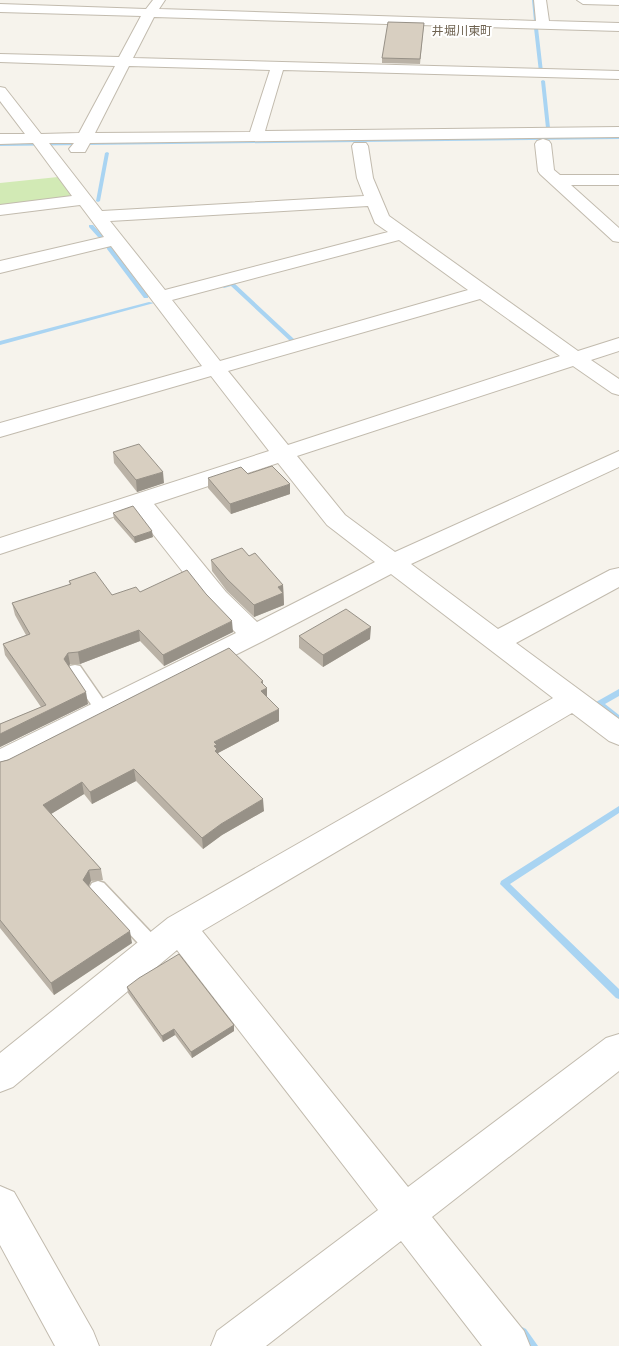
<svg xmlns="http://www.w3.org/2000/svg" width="619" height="1346" font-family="Arial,'Noto Sans JP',sans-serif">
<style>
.green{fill:#d2eab5}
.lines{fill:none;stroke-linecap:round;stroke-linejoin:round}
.stream{fill:#a9d4f2;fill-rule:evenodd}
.service-casing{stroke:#c2bbae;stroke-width:3}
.minor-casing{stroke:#c2bbae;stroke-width:2}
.service{fill:#fff;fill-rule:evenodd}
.minor{fill:#fff;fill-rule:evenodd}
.wall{fill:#bab2a6}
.shaded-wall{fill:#979187}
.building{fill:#d8cfc1;stroke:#979187}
.labels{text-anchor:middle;stroke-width:4;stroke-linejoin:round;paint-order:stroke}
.far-quarter-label{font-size:12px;fill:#6e6250;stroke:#fff}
</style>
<rect width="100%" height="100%" fill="#f6f3ec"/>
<!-- green -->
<path class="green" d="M58 177 71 194 67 198 0 206V183Z"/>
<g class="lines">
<!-- stream -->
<path class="stream" d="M532 0H536L538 21 536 22 534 21Z
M536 27 538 28 543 72 541 73 539 72 534 28Z
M543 80 545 81 550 128 548 129 546 128 541 81Z
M619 137V139L0 146V144Z
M107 152 109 153 100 201 98 202 96 201 105 153Z
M89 225H93L102 235V237H98L89 227Z
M107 247H111L148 296V298H144L107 249Z
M230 283H234L294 339V341H290L231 286 224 288 221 286Z
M149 302 154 303 0 345V341Z
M619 689V696L605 704 619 715V722L616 721 595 704 596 702Z
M619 806V813L510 884 619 989V999L616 998 500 884 501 881Z
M522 1327 526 1329 538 1346H525L516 1333 518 1329Z"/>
<defs>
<path id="service" d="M75 665 80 666 107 705 110 709 107 713 102 715 97 713 70 674 68 670 70 666Z
M98 881 104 883 161 943 164 949 161 955 155 957 149 955 92 893 89 888 92 883Z"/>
<path id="minor" d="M153 0H165L159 9 536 21 534 0H546L549 21 619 23V31L154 17 133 58 619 71V79L283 70 265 131 619 127V137L90 143 85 152H71L69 149 74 143H49L102 211 364 196 357 178 352 146 354 143H366L368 146 373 178 389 216 578 351 619 338V351L591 360 619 379V395L612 393 573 366 297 456 345 515 395 552 619 451V467L411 564 498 629 610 570 619 568V587L516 643 619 719V745L609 741 572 713 202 931 408 1187 606 1038 619 1034V1071L432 1217 524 1331 530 1346H482L401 1241 266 1346H211L217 1331 378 1210 177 950 13 1087 0 1092V1053L168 918 553 698 391 574 263 641 44 751 10 770 0 773V749L236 633 208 604 134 510 0 554V538L269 451 211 376 0 437V423L202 366 111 246 0 273V261L104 237 80 205 0 215V205L72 196 33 143 0 144V134H25L0 101V87L5 88 41 134 79 133 115 66 0 62V54L119 57 141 16 0 12V4L146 9ZM129 66 270 70 250 132 95 133ZM368 206 375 223 388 232 165 290 110 221ZM399 240 468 290 220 361 172 300ZM480 299 560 356 288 445 228 371ZM278 463 327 525 375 562 257 622 226 592 154 504Z
M577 0H619V5L583 4Z
M543 139 549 141 551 144 554 170 560 175H619V185H571L619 228V242L613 241 540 174 538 171 535 144 537 141Z
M0 1186 14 1192 93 1331 99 1346H55L0 1245Z"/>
</defs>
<!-- service casing -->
<use href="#service" class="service-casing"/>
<!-- minor casing -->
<use href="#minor" class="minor-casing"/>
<!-- service -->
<use href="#service" class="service"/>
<!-- minor -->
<use href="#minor" class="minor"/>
</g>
<!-- wall -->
<path class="wall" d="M424 23 420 64 382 63V58Z
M113 452 164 483 137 492 114 463Z
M248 474 290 494 231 514 208 488V478Z
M113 513 153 537 135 543 114 519Z
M249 556 283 585 284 605 254 617 227 591 212 571 211 560Z
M69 581 112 595 140 592 233 632 164 666 140 641 80 664H70L69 666 88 704 0 747V724L41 707 5 655 3 644 26 635 15 615 12 603 70 585Z
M299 636 370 639 323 667 299 648Z
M263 681V684L267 688V698L279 721 218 753 264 811 222 835 203 849 136 781 92 804 84 794 51 814 101 869 103 880 91 881 89 886 132 943 54 995 0 928V762Z
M127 987 234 1025V1031L192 1058 175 1035 163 1042 128 993Z"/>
<!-- shaded-wall -->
<path class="shaded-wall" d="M163 472 164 483 137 492 136 480Z
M290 484V494L231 514 230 504Z
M152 531 153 537 135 543 134 537Z
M283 585 284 605 254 617V605L278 587Z
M232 621 233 632 164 666 163 655Z
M371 627 370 639 323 667V655Z
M139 630 140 641 80 664 78 652Z
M68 653 70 664 66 671 64 659Z
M263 681V690L267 688V700L261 703V682Z
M86 692 88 704 0 747V734Z
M279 709V721L218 753V761L215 762 214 742Z
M134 769 136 781 92 804 90 792Z
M82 782 84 794 46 817 43 805Z
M263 799 264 811 222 835 203 849 202 838 221 824Z
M89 870 91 881 86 891 83 880Z
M130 931 132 943 54 995 51 983Z
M234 1025V1031L192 1058 191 1052Z
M174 1029 175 1035 163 1042 162 1036Z"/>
<!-- building -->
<path class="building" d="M388 22 424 23 420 59 382 58Z
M139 444 163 472 136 480 113 452Z
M272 466 290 484 230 504 208 478 241 467 248 474Z
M133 506 152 531 134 537 113 513Z
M242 548 249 556 255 553 283 585 278 587 283 593 254 605 227 579 211 560Z
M187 570 206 594 232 621 163 655 139 630 78 652 68 653 64 659 86 692 0 734V724L46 705 3 644 30 634 12 603 71 584 69 581 95 572 112 595 136 587 140 592Z
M346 609 371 627 323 655 299 636Z
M229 648 263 681 261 682 267 688 261 691 279 709 214 742 217 745 214 746 217 749 215 751 263 799 221 824 202 838 134 769 90 792 82 782 43 805 101 869 89 870 83 880 130 931 51 983 0 920V762L8 760Z
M179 954 234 1025 191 1052 174 1029 162 1036 127 987 139 978Z"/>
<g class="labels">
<!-- far-quarter labels -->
<g class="far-quarter-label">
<text x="462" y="35">井堀川東町</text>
</g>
</g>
</svg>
